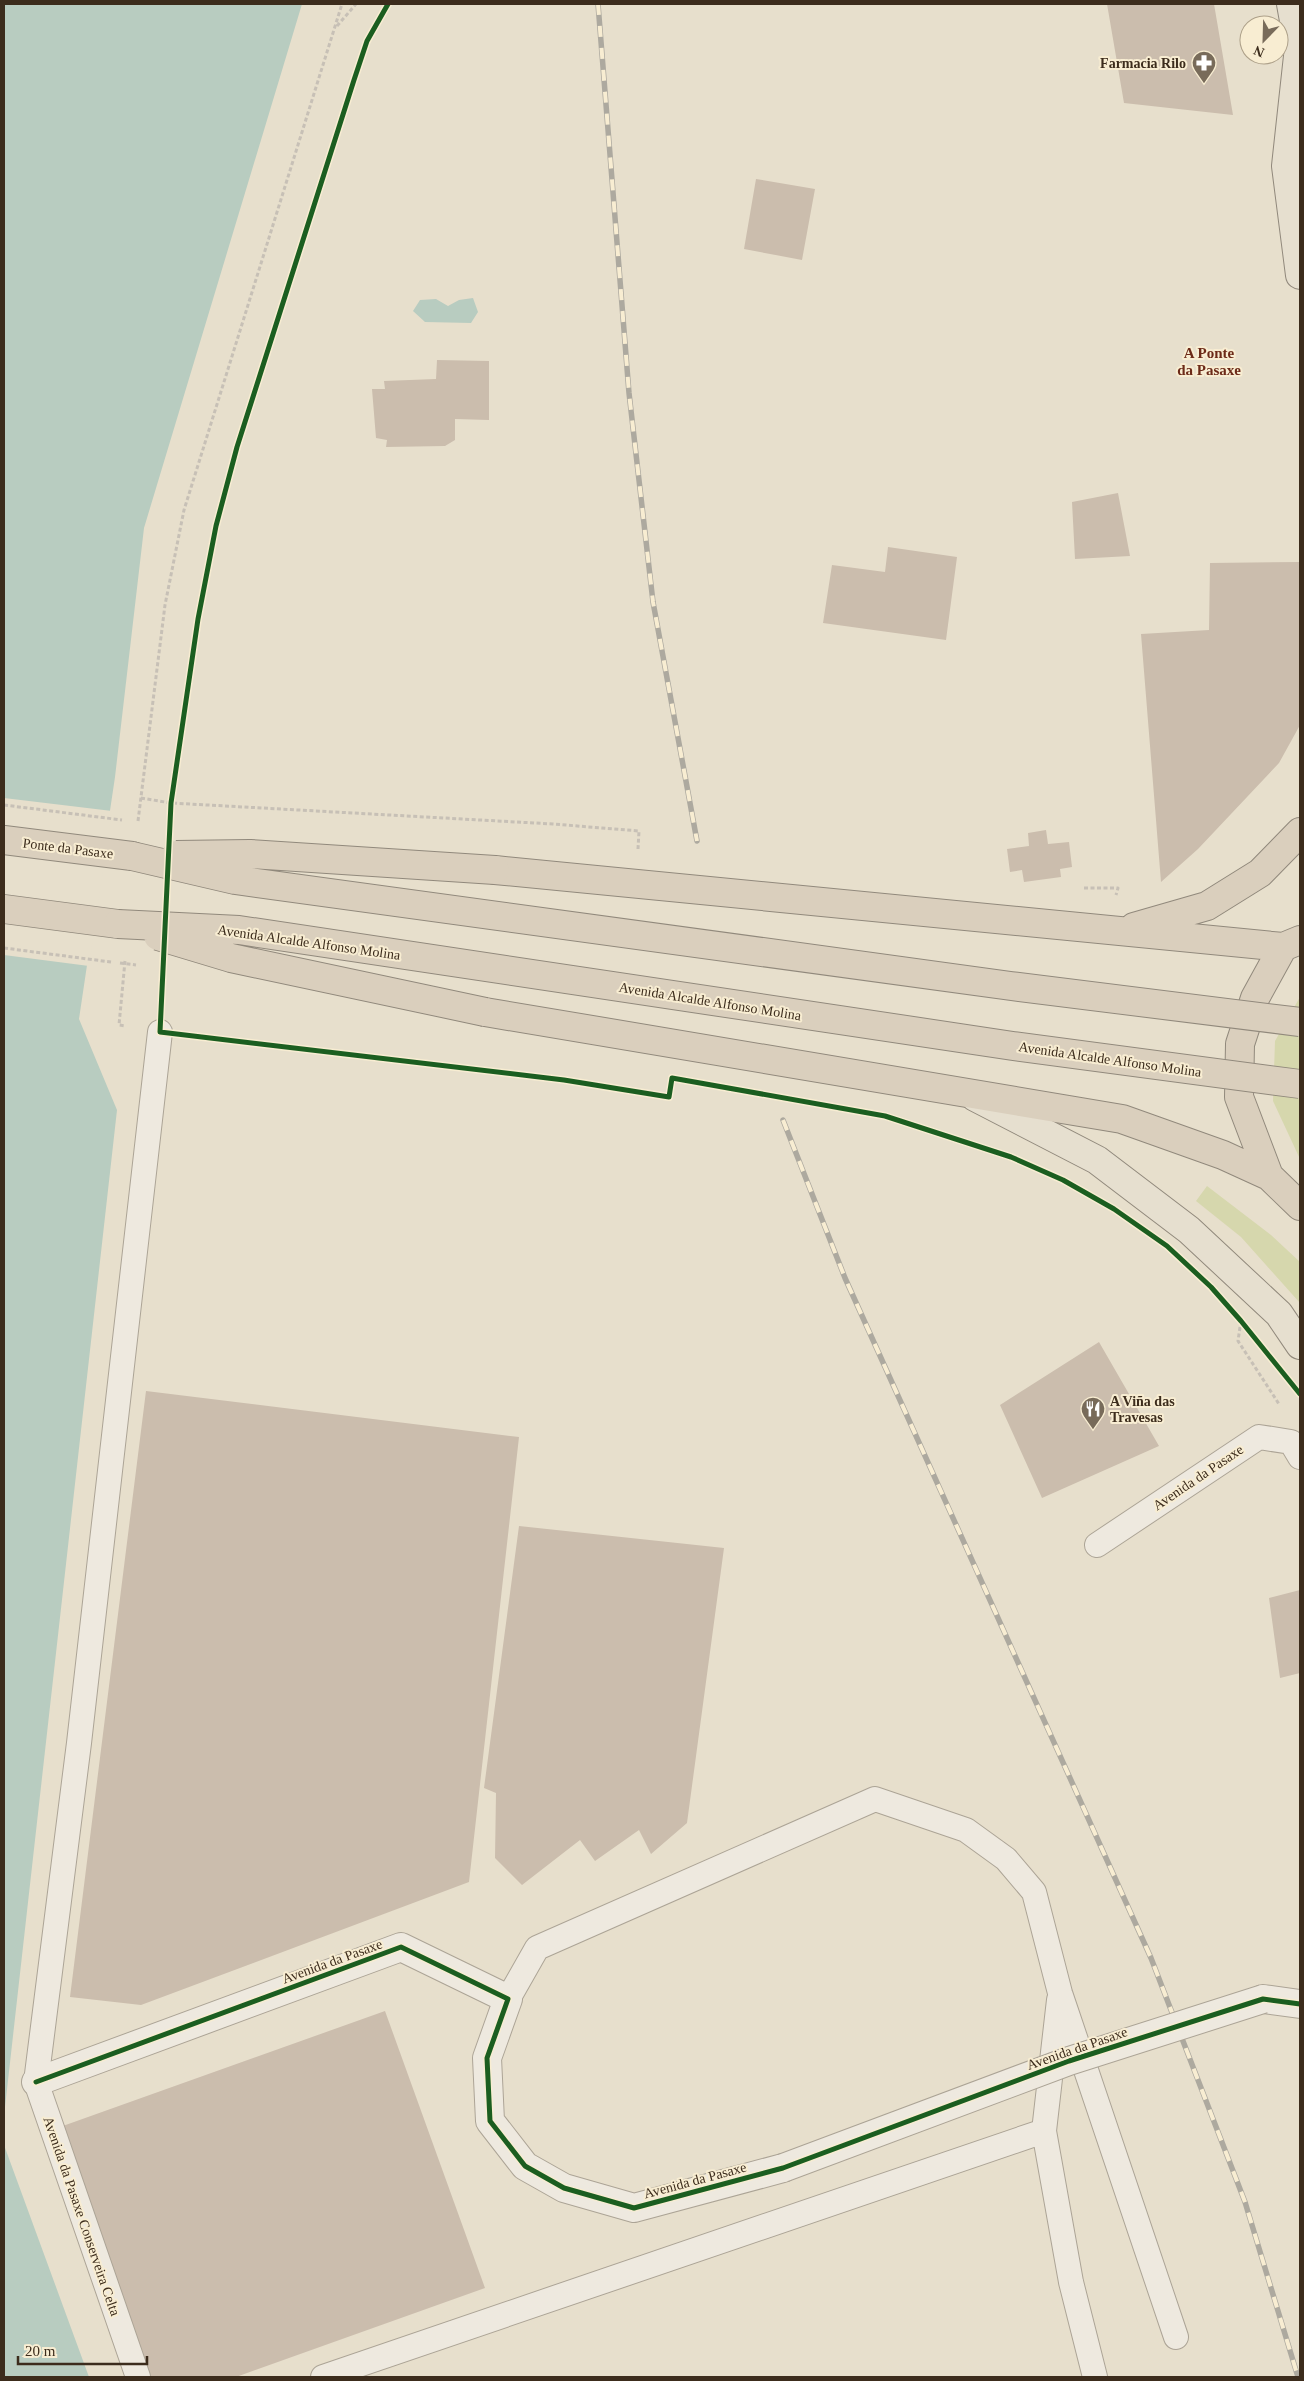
<svg xmlns="http://www.w3.org/2000/svg" width="1304" height="2381" font-family="'Times New Roman',serif">
<style>
.green{fill:#d6d7ad}
.water{fill:#b8ccc0}
.pier{fill:#e7dfcc}
.building{fill:#cbbdad}
.lines{fill:none;stroke-linecap:round;stroke-linejoin:round}
.lane-casing{stroke:#aca496;stroke-width:26}
.street-casing{stroke:#aca496;stroke-width:30}
.primary-casing{stroke:#91897c;stroke-width:30}
.highway-casing{stroke:#91897c;stroke-width:30}
.path{stroke:#c7c0b6;stroke-width:3;stroke-dasharray:4 2.5;stroke-linecap:butt}
.lane{stroke:#eee9df;stroke-width:24}
.street{stroke:#eee9df;stroke-width:28}
.primary{stroke:#e6dfcf;stroke-width:28}
.highway{stroke:#dacfbd;stroke-width:28}
.rail-casing{stroke:#ada99f;stroke-width:5.5}
.rail{stroke:#f8edd2;stroke-width:4;stroke-dasharray:11;stroke-linecap:butt}
.street-bridge-casing{stroke:#aca496;stroke-width:30;stroke-linecap:butt}
.highway-bridge-casing{stroke:#91897c;stroke-width:30;stroke-linecap:butt}
.path-bridge{stroke:#c7c0b6;stroke-width:3;stroke-dasharray:4 2.5;stroke-linecap:butt}
.street-bridge{stroke:#eee9df;stroke-width:28}
.highway-bridge{stroke:#dacfbd;stroke-width:28}
.cycleway-casing{stroke:#f8edd2;stroke-width:8}
.cycleway{stroke:#1b5e20;stroke-width:5}
.labels{text-anchor:middle;stroke-width:4;stroke-linejoin:round;paint-order:stroke}
.poi-label{font-size:14px;font-weight:bold;fill:#3c2c1c;stroke:#f8edd2;text-anchor:end}
.street-label{font-size:14px;fill:#3c2c1c;stroke:#f8edd2}
.neighbourhood-label{font-size:15px;font-weight:bold;fill:#6c2a18;stroke:#f8edd2}
</style>
<rect width="100%" height="100%" fill="#e7dfcc"/>
<!-- green -->
<path class="green" d="M1300 997V1159L1273 1101 1275 1041Z
M1207 1186 1271 1235 1300 1262V1303L1241 1237 1196 1201Z"/>
<!-- water -->
<path class="water" d="M4 4H302L144 528 115 777 79 1019 117 1110 4 2116Z
M473 298 478 312 471 323 425 322 413 311 420 300 436 299 448 306 459 300Z
M4 2145 89 2377H4Z"/>
<!-- pier -->
<path class="pier" d="M4 798 112 811 89 966 4 955Z"/>
<!-- building -->
<path class="building" d="M1107 4H1214L1233 115 1124 103Z
M756 179 815 189 802 260 744 249Z
M437 360 489 361V420L455 419V440L445 446 386 447 387 440 376 438 372 389H385L384 381 436 379Z
M1118 493 1130 556 1075 559 1072 502Z
M888 547 957 557 946 640 823 623 832 565 885 572Z
M1300 562V725L1279 763 1198 849 1161 882 1141 634 1209 630 1210 563Z
M1046 830 1048 844 1069 842 1072 867 1060 869 1061 877 1024 882 1022 870 1010 872 1007 849 1029 846 1028 833Z
M1099 1342 1159 1446 1042 1498 1000 1405Z
M146 1391 519 1437 469 1882 141 2005 70 1997Z
M519 1526 724 1548 687 1823 651 1854 639 1830 595 1861 580 1840 522 1885 495 1858 496 1793 484 1788Z
M1300 1590V1673L1280 1678 1269 1598Z
M385 2011 485 2288 236 2377H151L60 2127Z"/>
<g class="lines">
<defs>
<path id="lane" d="M1097 1545 1259 1437 1291 1442 1300 1457
M508 1999 537 1948 875 1799 966 1830 1006 1859 1034 1892 1060 1993 1176 2337
M1059 2000 1044 2131 1071 2282 1095 2377
M138 2377 36 2082 79 1743 160 1032
M323 2377 1044 2131"/>
<path id="street" d="M1263 1999 1300 2004
M36 2082 401 1947 508 1999 487 2058 490 2121 525 2166 564 2188 634 2208 783 2168"/>
<path id="primary" d="M1291 4 1300 54
M1299 47 1286 166 1300 275
M975 1097 1097 1160 1189 1230 1279 1314 1300 1345"/>
<path id="highway" d="M4 840 132 856
M495 870 1283 947 1300 940
M4 909 118 924
M1134 927 1207 906 1260 873 1300 832
M1283 947 1255 998 1240 1044 1239 1097 1269 1176 1300 1206
M485 1012 1122 1119 1223 1155 1269 1176"/>
</defs>
<!-- lane casing -->
<use href="#lane" class="lane-casing"/>
<!-- street casing -->
<use href="#street" class="street-casing"/>
<!-- primary casing -->
<use href="#primary" class="primary-casing"/>
<!-- highway casing -->
<use href="#highway" class="highway-casing"/>
<!-- path -->
<path class="path" d="M337 26 356 4
M141 798 171 803 553 824 639 831 638 849
M138 821 165 605 184 510 342 4
M1084 888H1118L1116 895
M125 961 119 1025 126 1026
M194 1036 564 1080 669 1097 672 1080
M903 1122 997 1152
M1240 1327 1238 1341 1279 1404
M1289 1380 1300 1394"/>
<!-- lane -->
<use href="#lane" class="lane"/>
<!-- street -->
<use href="#street" class="street"/>
<!-- primary -->
<use href="#primary" class="primary"/>
<!-- highway -->
<use href="#highway" class="highway"/>
<defs>
<path id="rail" d="M598 4 629 393 653 602 697 841
M783 1120 845 1278 1151 1958 1245 2202 1298 2377"/>
</defs>
<!-- rail casing -->
<use href="#rail" class="rail-casing"/>
<!-- rail -->
<use href="#rail" class="rail"/>
<defs>
<path id="street-bridge" d="M783 2168 1069 2061 1263 1999"/>
<path id="highway-bridge" d="M176 855 250 854 495 870
M132 856 235 880 1011 986 1300 1022
M118 924 239 930 1013 1046 1300 1084
M158 936 231 958 485 1012"/>
</defs>
<!-- street-bridge casing -->
<use href="#street-bridge" class="street-bridge-casing"/>
<!-- highway-bridge casing -->
<use href="#highway-bridge" class="highway-bridge-casing"/>
<!-- path-bridge -->
<path class="path-bridge" d="M4 805 122 820
M4 948 111 962
M120 963 136 965"/>
<!-- street-bridge -->
<use href="#street-bridge" class="street-bridge"/>
<!-- highway-bridge -->
<use href="#highway-bridge" class="highway-bridge"/>
<defs>
<path id="cycleway" d="M388 4 367 41 354 80 237 447 216 526 198 619 171 803 160 1032 564 1080 669 1097 672 1078 885 1116 1011 1157 1063 1180 1114 1209 1167 1246 1211 1287 1241 1321 1300 1394
M36 2082 401 1947 508 1999 487 2058 490 2121 525 2166 564 2188 634 2208 783 2168 1069 2061 1263 1999 1300 2004"/>
</defs>
<!-- cycleway casing -->
<use href="#cycleway" class="cycleway-casing"/>
<!-- cycleway -->
<use href="#cycleway" class="cycleway"/>
</g>
<!-- icons -->
<defs>
<symbol id="pharmacy-pin" viewBox="-11 -11 22 30"><path d="M0 17L-7.5 6A9.5 9.5 0 1 1 7.5 6Z" fill="#786b5a" stroke="#f8edd2"/><path d="M-2-6h4v4h4v4h-4v4h-4v-4h-4v-4h4Z" fill="#fff"/></symbol>
<symbol id="restaurant-pin" viewBox="-11 -11 22 30"><path d="M0 17L-7.5 6A9.5 9.5 0 1 1 7.5 6Z" fill="#786b5a" stroke="#f8edd2"/><path d="M-5-6h1v4h1v-4h1v4h1v-4h1v5L-1.5 .5V6h-2V.5L-5-1ZM5-6V6H3V1.5H1.5Q1.5-4 5-6Z" fill="#fff"/></symbol>
</defs>
<g fill-rule="evenodd">
<use href="#pharmacy-pin" x="1190" y="49" width="28" height="38"/>
<use href="#restaurant-pin" x="1079" y="1395" width="28" height="38"/>
</g>
<g class="labels">
<!-- poi labels -->
<g class="poi-label">
<text x="1186" y="68">Farmacia Rilo</text>
<text x="1110" y="1406" text-anchor="start">A Viña das<tspan x="1110" dy="16">Travesas</tspan></text>
</g>
<!-- street labels -->
<g class="street-label">
<text transform="translate(68 848) rotate(7)" y="5">Ponte da Pasaxe</text>
<text transform="translate(309 942) rotate(8)" y="5">Avenida Alcalde Alfonso Molina</text>
<text transform="translate(710 1001) rotate(9)" y="5">Avenida Alcalde Alfonso Molina</text>
<text transform="translate(1110 1059) rotate(8)" y="5">Avenida Alcalde Alfonso Molina</text>
<text transform="translate(1198 1477) rotate(-34)" y="5">Avenida da Pasaxe</text>
<text transform="translate(332 1961) rotate(-20)" y="5">Avenida da Pasaxe</text>
<text transform="translate(1077 2048) rotate(-19)" y="5">Avenida da Pasaxe</text>
<text transform="translate(695 2180) rotate(-15)" y="5">Avenida da Pasaxe</text>
<text transform="translate(82 2216) rotate(71)" y="5">Avenida da Pasaxe Conserveira Celta</text>
</g>
<!-- neighbourhood labels -->
<g class="neighbourhood-label">
<text x="1209" y="358">A Ponte<tspan x="1209" dy="17">da Pasaxe</tspan></text>
</g>
</g>
<!-- border -->
<rect width="1304" height="2381" fill="none" stroke="#3c2c1c" stroke-width="10"/>
<!-- north arrow -->
<g transform="translate(1264 40) rotate(203)"><circle r="24" fill="#f8edd2" stroke="#ada089"/>
<path d="M0-4L9 19L0 12L-9 19Z" fill="#786b5a"/>
<text y="-8" font-size="14" font-weight="bold" text-anchor="middle" fill="#3c2c1c">N</text>
</g>
<!-- scale -->
<path d="M18 2356v8h129v-8" fill="none" stroke="#3c2c1c" stroke-width="2.5"/>
<text x="25" y="2356" font-size="15" fill="#3c2c1c" stroke="#f8edd2" stroke-width="4" paint-order="stroke">20 m</text>
</svg>
